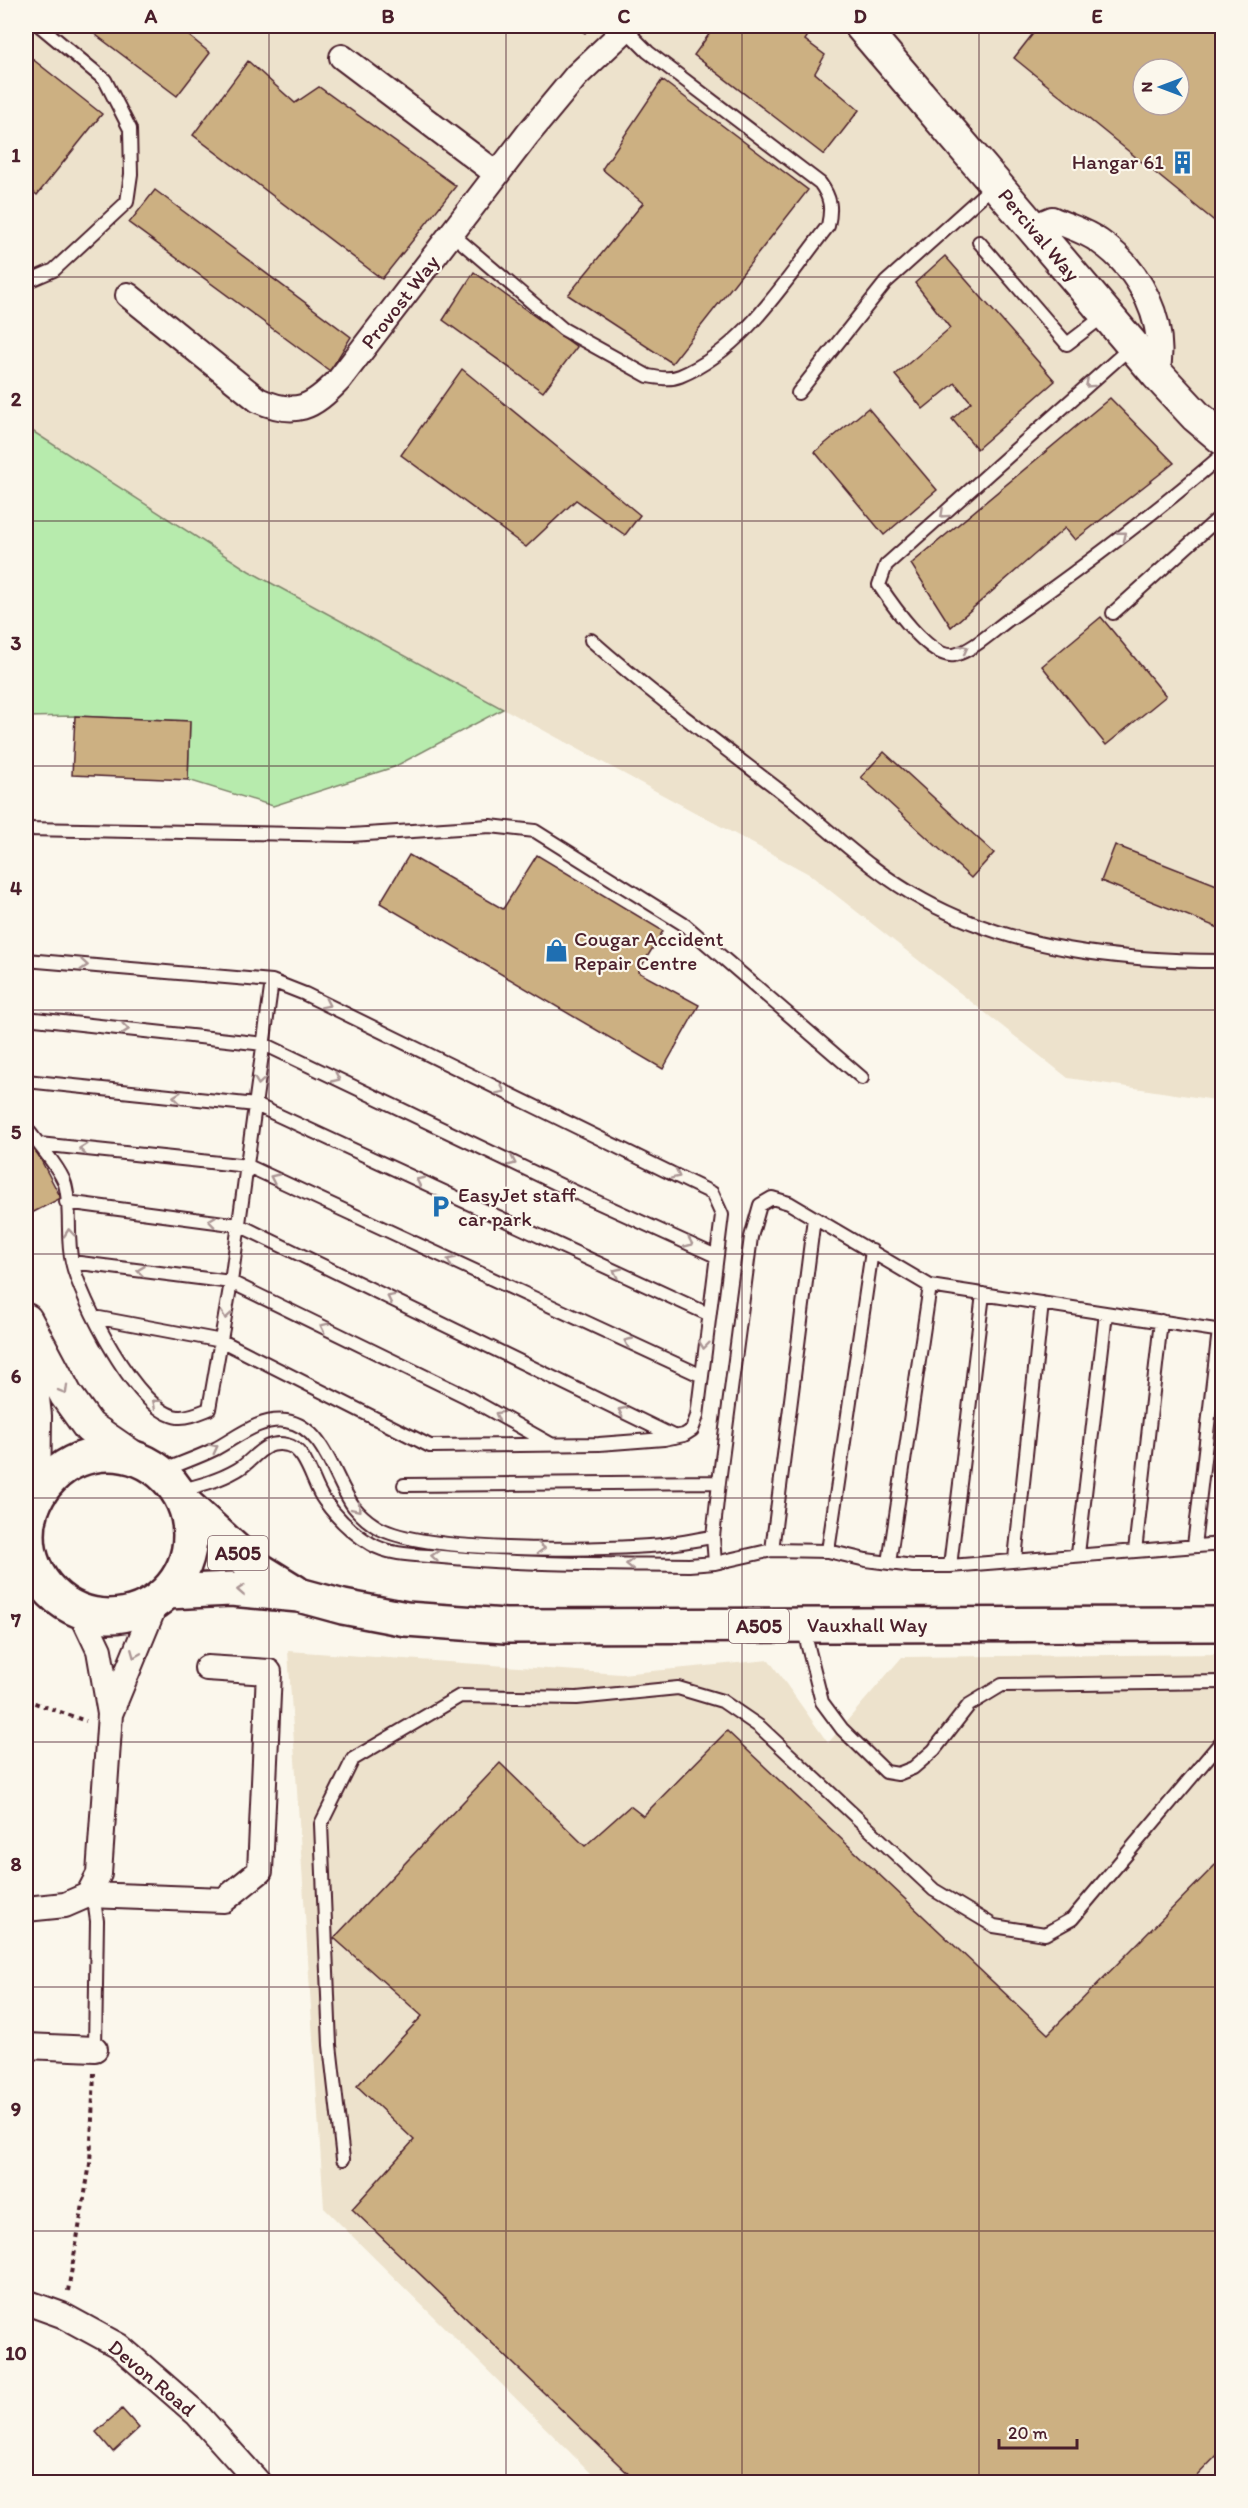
<svg xmlns="http://www.w3.org/2000/svg" width="1248" height="2508" font-family="Itim,sans-serif">
<style>
.built{fill:#ede2cc;fill-rule:evenodd}
.green{fill:#b7ebad;stroke:#80856c;stroke-width:1.5}
.building{fill:#ccb082;stroke:#4a1f2b;stroke-width:1.5;fill-rule:evenodd}
.lines{fill:none;stroke-linecap:round;stroke-linejoin:round}
.service-casing{stroke:#4a1f2b;stroke-width:16}
.minor-casing{stroke:#4a1f2b;stroke-width:28}
.tertiary-casing{stroke:#4a1f2b;stroke-width:36}
.primary-casing{stroke:#4a1f2b;stroke-width:38}
.path{stroke:#4a1f2b;stroke-width:4;stroke-dasharray:4.5 4.5;stroke-linecap:butt}
.service{stroke:#fbf7ec;stroke-width:12}
.minor{stroke:#fbf7ec;stroke-width:24}
.tertiary{stroke:#fbf7ec;stroke-width:32}
.primary{stroke:#fbf7ec;stroke-width:33}
.oneway{stroke:#ab9695}
.grid{fill:none;stroke:#4a1f2b;stroke-width:1.5;stroke-opacity:0.55}
.labels{text-anchor:middle;stroke-width:4.5;stroke-linejoin:round;paint-order:stroke}
.shield{fill:#fbf7ec;stroke:#7f6065;stroke-width:1.5}
.shield-label{font-size:20px;font-weight:bold;fill:#4a1f2b}
.poi-label{font-size:21px;fill:#4a1f2b;stroke:#fbf7ec;text-anchor:start}
.street-label{font-size:21px;fill:#4a1f2b;stroke:#fbf7ec}
.neatline{fill:none;stroke:#4a1f2b;stroke-width:2}
.grid-label{font-size:20px;text-anchor:middle;font-weight:bold;fill:#4a1f2b}
</style>
<rect width="100%" height="100%" fill="#fbf7ec"/>
<filter id="ink" filterUnits="userSpaceOnUse"><feTurbulence type="fractalNoise" baseFrequency=".0167" numOctaves="2"/><feDisplacementMap in="SourceGraphic" scale="12" xChannelSelector="R" yChannelSelector="G"/><feConvolveMatrix kernelMatrix="1 2 1 2 8 2 1 2 1" color-interpolation-filters="sRGB"/></filter>
<g filter="url(#ink)">
<!-- built -->
<path class="built" d="M26 26H1222V1101L1068 1078 809 874 249 571 26 429ZM1143 69H1179V105H1143Z
M288 1651 621 1674 769 1660 828 1743 902 1657 1222 1654V2482H600L324 2208Z"/>
<!-- green -->
<path class="green" d="M26 427 249 571 503 709 394 767 273 806 188 780 190 721 75 716 26 717Z"/>
<!-- building -->
<path class="building" d="M84 26H177L210 53 177 96Z
M574 26H590L585 33Z
M715 26H814L805 40 825 55 815 73 859 110 824 155 694 55Z
M1039 26H1222V218L1218 224 1014 58ZM1143 69H1179V105H1143Z
M26 54 102 114 37 195 26 186Z
M248 61 295 103 319 87 456 186 382 279 193 135Z
M662 80 808 190 672 363 568 295 643 203 602 169Z
M155 190 351 337 330 371 129 223Z
M945 256 1055 381 977 449 952 419 971 402 955 383 923 409 895 375 950 328 915 283Z
M474 272 577 347 543 392 443 320Z
M462 369 640 515 625 535 576 500 526 547 401 455Z
M1110 398 1174 463 1075 540 1065 528 951 627 911 564Z
M868 408 937 490 884 535 815 452Z
M1101 617 1166 696 1106 745 1042 666Z
M75 716 190 721 188 780 72 775Z
M884 752 994 853 971 878 861 777Z
M1115 845 1222 887 1221 929 1101 881Z
M409 855 503 909 537 855 663 931 638 972 699 1005 663 1069 380 903Z
M33 1145 61 1198 26 1216V1148Z
M727 1731 1048 2034 1222 1858V2450L1191 2482H637L352 2209 414 2140 357 2086 422 2016 334 1938 500 1763 585 1846 630 1806 643 1816Z
M122 2409 139 2428 113 2452 96 2432Z"/>
<g class="lines">
<defs>
<path id="service" d="M452 234 563 329 648 376C659 378 670 380 680 376 745 349 786 279 828 226 832 208 831 198 820 183L648 52 625 29
M979 242 1067 344 1105 315
M26 282 54 270 127 202 131 174 130 129 105 80 40 26
M1132 346 886 565 879 585C891 603 929 659 954 655 972 651 993 631 1008 620 1082 568 1154 514 1222 455
M798 393 886 282 994 185
M1113 613 1222 515
M591 640C652 694 718 743 783 793 829 829 871 872 923 900 1013 950 1122 961 1222 961
M26 829 351 835 490 826 535 831 685 925 862 1078
M26 960 272 981 305 994 689 1182 712 1193 722 1215 697 1416 692 1430 684 1435 664 1439 599 1444 430 1446 222 1341 94 1317
M26 1018 264 1044 562 1186 716 1256
M26 1081 256 1105 708 1314
M26 1128C36 1141 60 1168 65 1184 72 1209 66 1237 72 1262 80 1298 137 1412 178 1417 188 1418 199 1413 209 1409L231 1282 272 981
M39 1144 248 1166 700 1375
M66 1202 239 1225 675 1437
M72 1262 231 1282 465 1396 549 1443
M160 1472C178 1464 197 1458 215 1449 236 1438 260 1417 286 1421 325 1427 334 1480 354 1507 359 1513 368 1521 374 1525 415 1554 595 1550 649 1546 670 1545 692 1540 713 1537
M404 1485 719 1482
M177 1491C198 1486 218 1481 237 1470 255 1460 263 1439 287 1445 307 1449 313 1486 324 1500 337 1518 352 1533 371 1544 391 1556 419 1555 442 1557 524 1565 606 1564 689 1565L715 1563 772 1550 828 1551 866 1560 913 1566H950L1222 1544
M1194 1546 1219 1330
M772 1550 814 1218
M828 1551 872 1251
M1135 1551 1161 1321
M1078 1554 1106 1313
M1015 1559 1042 1303
M715 1563 713 1537 719 1482 751 1237 760 1205 772 1198 789 1203 930 1286 1222 1331
M889 1563 930 1286
M950 1566 983 1294
M803 1627 822 1702 842 1729 886 1772 898 1774 913 1768 934 1750 969 1705 1002 1685 1222 1682
M88 1895 95 1907 97 1921 95 2049
M343 2159 330 2045 321 1824 353 1759 460 1696 577 1698 678 1688 722 1701 760 1727 934 1890 994 1926 1045 1934 1072 1919 1222 1741"/>
<path id="minor" d="M342 57 497 174
M1033 227 1052 219C1067 226 1086 231 1099 241 1140 269 1168 323 1157 374
M128 295 258 400C296 417 312 408 339 380L528 134 577 75 629 26
M81 1612 99 1650 110 1714
M88 1895 224 1900 260 1871 269 1672 207 1668
M88 1895 99 1874 110 1714 157 1600
M26 1909 65 1905 88 1895
M26 2046 95 2049
M26 2302 62 2315 119 2346 197 2414 258 2482"/>
<path id="tertiary" d="M861 26 1157 374 1196 416 1222 438
M26 1320 66 1395 89 1427 134 1458
M26 1335 35 1416 34 1505"/>
<path id="primary" d="M28 1535a81 81 0 1 1 162 0a81 81 0 1 1-162 0Z
M184 1503 253 1566 295 1592
M167 1592 231 1589 299 1595 343 1607 406 1619 505 1626 1222 1624"/>
</defs>
<!-- service casing -->
<use href="#service" class="service-casing"/>
<!-- minor casing -->
<use href="#minor" class="minor-casing"/>
<!-- tertiary casing -->
<use href="#tertiary" class="tertiary-casing"/>
<!-- primary casing -->
<use href="#primary" class="primary-casing"/>
<!-- path -->
<path class="path" d="M26 1700 86 1721
M68 2291 90 2164 94 2073"/>
<!-- service -->
<use href="#service" class="service"/>
<!-- minor -->
<use href="#minor" class="minor"/>
<!-- tertiary -->
<use href="#tertiary" class="tertiary"/>
<!-- primary -->
<use href="#primary" class="primary"/>
</g>
<!-- one-way arrows -->
<defs><path id="oneway-chevron" d="M-2-3.5L2.5 0L-2 3.5" fill="none" stroke-width="1.6" stroke-linecap="round" stroke-linejoin="round" transform="scale(1.5)"/></defs>
<g class="oneway">
<use href="#oneway-chevron" transform="translate(1089 384) rotate(138)"/>
<use href="#oneway-chevron" transform="translate(944 514) rotate(138)"/>
<use href="#oneway-chevron" transform="translate(1123 535) rotate(-38)"/>
<use href="#oneway-chevron" transform="translate(964 649) rotate(-28)"/>
<use href="#oneway-chevron" transform="translate(84 965) rotate(5)"/>
<use href="#oneway-chevron" transform="translate(326 1004) rotate(26)"/>
<use href="#oneway-chevron" transform="translate(125 1029) rotate(6)"/>
<use href="#oneway-chevron" transform="translate(336 1078) rotate(25)"/>
<use href="#oneway-chevron" transform="translate(259 1081) rotate(98)"/>
<use href="#oneway-chevron" transform="translate(501 1090) rotate(26)"/>
<use href="#oneway-chevron" transform="translate(177 1097) rotate(-174)"/>
<use href="#oneway-chevron" transform="translate(83 1149) rotate(-174)"/>
<use href="#oneway-chevron" transform="translate(512 1162) rotate(25)"/>
<use href="#oneway-chevron" transform="translate(676 1175) rotate(26)"/>
<use href="#oneway-chevron" transform="translate(274 1178) rotate(-155)"/>
<use href="#oneway-chevron" transform="translate(420 1181) rotate(-155)"/>
<use href="#oneway-chevron" transform="translate(212 1221) rotate(-172)"/>
<use href="#oneway-chevron" transform="translate(69 1233) rotate(-95)"/>
<use href="#oneway-chevron" transform="translate(689 1243) rotate(24)"/>
<use href="#oneway-chevron" transform="translate(451 1261) rotate(-155)"/>
<use href="#oneway-chevron" transform="translate(141 1271) rotate(-173)"/>
<use href="#oneway-chevron" transform="translate(617 1272) rotate(-155)"/>
<use href="#oneway-chevron" transform="translate(391 1298) rotate(-154)"/>
<use href="#oneway-chevron" transform="translate(226 1315) rotate(99)"/>
<use href="#oneway-chevron" transform="translate(324 1327) rotate(-154)"/>
<use href="#oneway-chevron" transform="translate(628 1342) rotate(-155)"/>
<use href="#oneway-chevron" transform="translate(704 1345) rotate(97)"/>
<use href="#oneway-chevron" transform="translate(64 1390) rotate(60)"/>
<use href="#oneway-chevron" transform="translate(156 1403) rotate(-140)"/>
<use href="#oneway-chevron" transform="translate(622 1411) rotate(-153)"/>
<use href="#oneway-chevron" transform="translate(499 1415) rotate(-151)"/>
<use href="#oneway-chevron" transform="translate(214 1448) rotate(-27)"/>
<use href="#oneway-chevron" transform="translate(357 1508) rotate(50)"/>
<use href="#oneway-chevron" transform="translate(541 1548) rotate(2)"/>
<use href="#oneway-chevron" transform="translate(435 1556) rotate(-175)"/>
<use href="#oneway-chevron" transform="translate(630 1564) rotate(-179)"/>
<use href="#oneway-chevron" transform="translate(241 1590) rotate(-176)"/>
<use href="#oneway-chevron" transform="translate(135 1654) rotate(112)"/>
</g>
</g>
<!-- grid -->
<path class="grid" d="M269 26V2482M506 26V2482M742 26V2482M979 26V2482M26 277H1222M26 521H1222M26 766H1222M26 1010H1222M26 1254H1222M26 1498H1222M26 1742H1222M26 1987H1222M26 2231H1222"/>
<!-- icons -->
<defs>
<symbol id="building-bare" viewBox="-9 -9 18 18"><path d="M-4-6H4V6H1V3H-1V6H-4ZM-2.5-4.3h1.7v1.8h-1.7ZM.8-4.3h1.7v1.8H.8ZM-2.5-1h1.7V.8h-1.7ZM.8-1h1.7V.8H.8Z" fill="#1f6fb2" stroke="#fbf7ec" stroke-width="2.5" paint-order="stroke"/></symbol>
<symbol id="shop-bare" viewBox="-9 -9 18 18"><path d="M-5-2.5h2.3a2.7 3.5 0 0 1 5.4 0H5L5.5 6h-11ZM-1.5-2.5h3a1.5 2.3 0 0 0-3 0Z" fill="#1f6fb2" stroke="#fbf7ec" stroke-width="2.5" paint-order="stroke"/></symbol>
<symbol id="parking-bare" viewBox="-9 -9 18 18"><path d="M-3.5-5.5H1a3.5 3.5 0 0 1 0 7H-1V5.5H-3.5ZM-1-3.4V-.6H.8a1.4 1.4 0 0 0 0-2.8Z" fill="#1f6fb2" stroke="#fbf7ec" stroke-width="2.5" paint-order="stroke"/></symbol>
</defs>
<g fill-rule="evenodd">
<use href="#building-bare" x="1166" y="146" width="33" height="33"/>
<use href="#shop-bare" x="540" y="934" width="33" height="33"/>
<use href="#parking-bare" x="424" y="1190" width="33" height="33"/>
</g>
<g class="labels">
<!-- shield labels -->
<g class="shield">
<rect x="208" y="1536" width="60" height="34" rx="4.5"/>
<rect x="729" y="1609" width="60" height="34" rx="4.5"/>
</g>
<g class="shield-label">
<text x="238" y="1560">A505</text>
<text x="759" y="1633">A505</text>
</g>
<!-- poi labels -->
<g class="poi-label">
<text x="1164" y="169" text-anchor="end">Hangar 61</text>
<text x="574" y="946">Cougar Accident<tspan x="574" dy="24">Repair Centre</tspan></text>
<text x="458" y="1202">EasyJet staff<tspan x="458" dy="24">car park</tspan></text>
</g>
<!-- street labels -->
<g class="street-label">
<text transform="translate(1039 235) rotate(50)" y="7">Percival Way</text>
<text transform="translate(400 302) rotate(-52)" y="7">Provost Way</text>
<text x="867" y="1632">Vauxhall Way</text>
<text transform="translate(152 2378) rotate(40)" y="7">Devon Road</text>
</g>
</g>
<!-- margin -->
<rect width="1248" height="2508" fill="none" stroke="#fbf7ec" stroke-width="66"/>
<!-- north arrow -->
<g transform="translate(1161 87) rotate(270)"><circle r="28" fill="#fbf7ec" stroke="#b4a19f" stroke-width="1.5"/>
<path d="M0-4.5L10 22L0 15L-10 22Z" fill="#1f6fb2"/>
<text y="-9" font-size="16" font-weight="bold" text-anchor="middle" fill="#4a1f2b">N</text>
</g>
<!-- scale -->
<path d="M999 2439v9h78v-9" fill="none" stroke="#4a1f2b" stroke-width="3"/>
<text x="1008" y="2439" font-size="18" fill="#4a1f2b" stroke="#fbf7ec" stroke-width="4.5" paint-order="stroke">20 m</text>
<rect x="33" y="33" width="1182" height="2442" class="neatline"/>
<g class="grid-label">
<text x="151" y="23">A</text>
<text x="388" y="23">B</text>
<text x="624" y="23">C</text>
<text x="860" y="23">D</text>
<text x="1097" y="23">E</text>
<text x="16" y="162">1</text>
<text x="16" y="406">2</text>
<text x="16" y="650">3</text>
<text x="16" y="895">4</text>
<text x="16" y="1139">5</text>
<text x="16" y="1383">6</text>
<text x="16" y="1627">7</text>
<text x="16" y="1871">8</text>
<text x="16" y="2116">9</text>
<text x="16" y="2360">10</text>
</g>
</svg>
